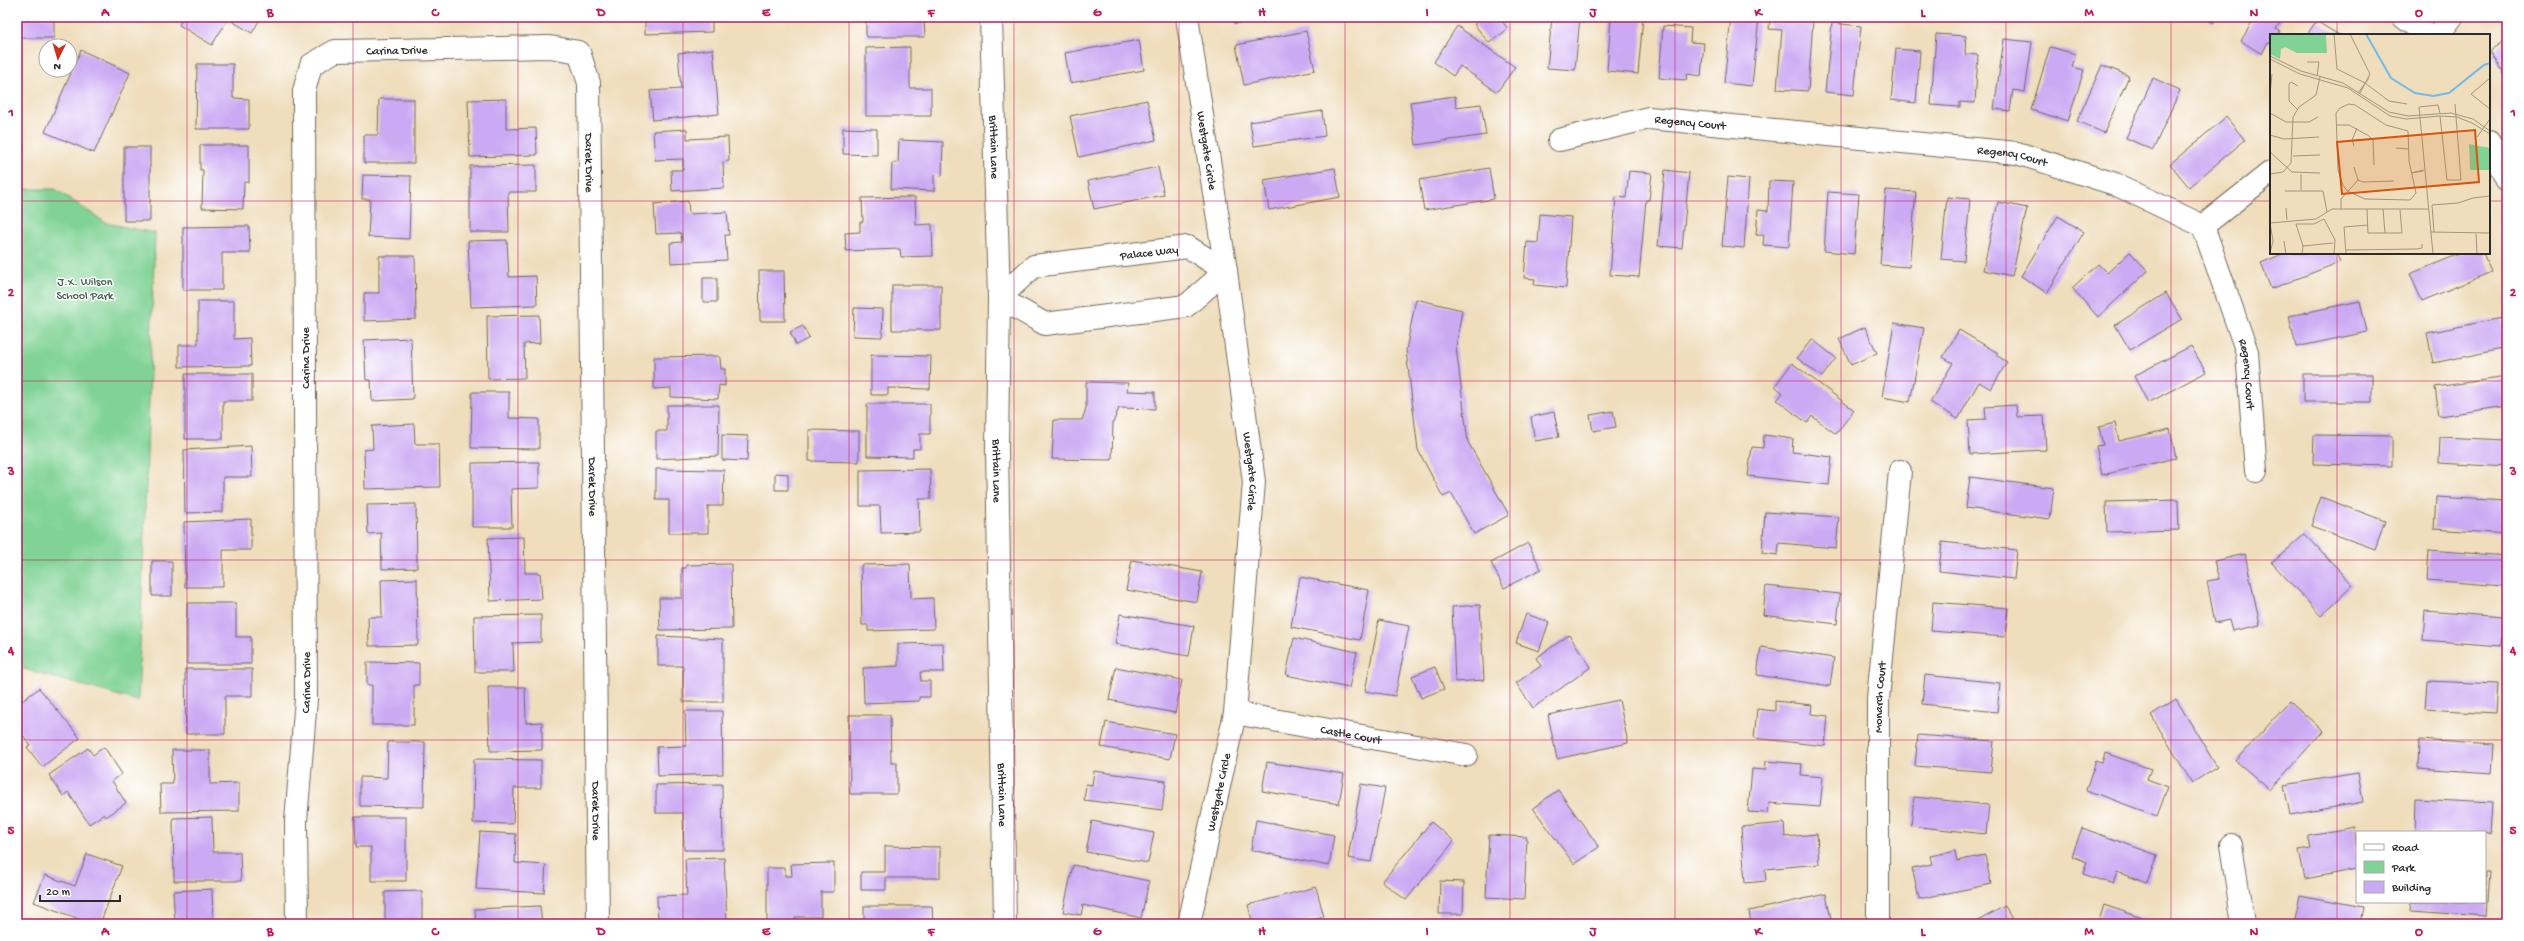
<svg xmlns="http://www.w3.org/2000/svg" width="2524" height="941" font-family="'Gochi Hand',sans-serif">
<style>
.green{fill:#80d395;stroke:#567f60}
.building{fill:#cba9f3}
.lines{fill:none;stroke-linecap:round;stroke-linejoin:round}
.street-casing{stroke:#70695d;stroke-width:24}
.street{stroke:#fff;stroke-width:22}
.grid{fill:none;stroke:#c2185b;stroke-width:1;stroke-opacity:0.55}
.labels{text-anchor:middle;stroke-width:3;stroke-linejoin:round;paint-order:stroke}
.street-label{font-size:12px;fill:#2b2b2b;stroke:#fff}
.park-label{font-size:12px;fill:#445d4b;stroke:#fff}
.inset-river{fill:none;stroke:#73baeb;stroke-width:2}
.inset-road{fill:none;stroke:#a19681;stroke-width:1}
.view{fill:#d5540f;fill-opacity:0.15;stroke:#d5540f;stroke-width:2}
.inset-edge{fill:none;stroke:#2b2b2b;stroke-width:2}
.neatline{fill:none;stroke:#c2185b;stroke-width:1.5}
.grid-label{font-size:13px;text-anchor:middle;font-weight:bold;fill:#c2185b}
</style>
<rect width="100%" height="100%" fill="#fff"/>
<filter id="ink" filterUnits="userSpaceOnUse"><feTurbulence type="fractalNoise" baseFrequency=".025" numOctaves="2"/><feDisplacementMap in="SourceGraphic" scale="8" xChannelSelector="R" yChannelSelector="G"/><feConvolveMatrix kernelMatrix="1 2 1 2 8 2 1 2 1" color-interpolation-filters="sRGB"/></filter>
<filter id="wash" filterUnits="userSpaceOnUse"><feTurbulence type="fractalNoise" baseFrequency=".012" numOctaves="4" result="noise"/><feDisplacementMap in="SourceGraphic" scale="16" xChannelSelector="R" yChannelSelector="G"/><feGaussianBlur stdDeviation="0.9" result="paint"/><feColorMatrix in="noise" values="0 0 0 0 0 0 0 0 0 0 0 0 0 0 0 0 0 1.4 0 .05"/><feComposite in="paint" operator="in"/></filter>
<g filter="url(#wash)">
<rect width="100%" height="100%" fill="#efddbb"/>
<!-- green -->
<path class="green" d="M17 189H55L106 223 155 233 138 701 17 667Z"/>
<g id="blocks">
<!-- building -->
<path class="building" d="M17 17H54V38H17Z
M183 17H261L252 33 228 19 212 45 179 25Z
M645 17H712V32L645 34Z
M866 17H924L925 37H866Z
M1233 17H1267V18L1235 24Z
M1484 17H1499L1508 29 1489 43 1474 24Z
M1552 17H1580L1575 70 1547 68Z
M1611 17H1643L1638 74 1607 71Z
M1731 17H1759L1752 86 1724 83Z
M1770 17 1813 21 1808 91 1777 89 1782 30 1769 29Z
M2204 17H2217L2213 23Z
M2255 17H2283L2276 29 2280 31 2278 35H2271V44L2268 42 2262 54 2241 41Z
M2316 21 2339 35H2307Z
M1832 23 1861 26 1854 95 1825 92Z
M1457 26 1515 67 1497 92 1460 66 1453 76 1434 62Z
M1663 26 1691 28 1690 42 1704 43 1701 76 1687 74 1686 80 1659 78Z
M1306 31 1315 70 1244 85 1236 45Z
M1936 34 1966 36 1965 54 1978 55 1975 103 1960 102V107L1931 105Z
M2004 39 2032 42 2025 92 2013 90 2010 111 1994 109Z
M2507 39V78L2489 51Z
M1139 40 1144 70 1070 83 1065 53Z
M910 47V88H931V116H866V48Z
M2050 47 2076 54 2072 67 2084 70 2068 121 2031 110Z
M713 49 719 114 653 120 650 91 681 89 678 53Z
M1896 49 1920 51 1916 103 1891 100Z
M81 50 130 73 94 153 45 132Z
M197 64H233V98L249 99V129H196Z
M2102 65 2129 76 2104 133 2077 121Z
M2153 78 2180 90 2153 150 2126 138Z
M1455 96 1456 107 1481 104 1486 135 1416 145 1410 102Z
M379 99H414V163H364V135H378Z
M506 99V129L536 128 537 155 470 157 468 100Z
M1147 100 1156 140 1079 157 1070 116Z
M1322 111 1325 136 1254 146 1250 122Z
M2226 117 2245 140 2189 187 2170 164Z
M843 128 877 129V155L843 154Z
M687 129V139L728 137 729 161 723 162 724 188 672 191 671 170H683V159L655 160 653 131Z
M899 140 943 142 942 176 934 175V191L891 189 892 163H898Z
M200 145H249V182H244L243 209 202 208 203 170H200Z
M124 147H150V221H124Z
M536 165V192H508L509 232H470V166Z
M1158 167 1164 195 1094 209 1088 181Z
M1335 168 1340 197 1269 210 1264 180Z
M1489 168 1494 199 1424 210 1419 180Z
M1665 170 1689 173 1682 248 1658 246Z
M1629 171 1652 173 1649 200H1646L1639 277 1610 275 1616 197 1626 198Z
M363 175 411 176 409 239 368 237 370 199H362Z
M1728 177 1749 179 1744 248 1722 246Z
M1769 181 1793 182 1789 247 1763 245 1764 235H1756L1758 210 1768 211Z
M1886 190 1916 192 1909 267 1880 265Z
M1828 192 1859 194 1854 254 1824 251Z
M915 197 916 225 932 224 933 256 901 257 900 249 846 251 845 233 860 232V222H863L862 198Z
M1947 197 1970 199 1964 261 1941 259Z
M688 201 689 214 727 212 729 235H725L727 260 671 263 670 243 682 242 681 233 656 234 654 204Z
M1998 202 2027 208 2012 276 1983 270Z
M1540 214 1571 217 1566 288 1534 285 1535 279 1524 278 1527 242 1538 243Z
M2058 216 2084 232 2047 293 2021 276Z
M249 226 250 253H222V290H183V227Z
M507 240 509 277 536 276 537 305 471 307 468 241Z
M2130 252 2148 271 2098 317 2072 288 2098 264 2107 273Z
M2285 253H2336L2340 262 2271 289 2261 263Z
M2462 253H2483L2491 272 2422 301 2410 274Z
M379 256H415L416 319 364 321V293H379Z
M759 271H784L785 321H760Z
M703 278H717V302H703Z
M892 285H941V330H892Z
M2166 293 2182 319 2130 350 2115 325Z
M1416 299 1462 310 1456 347 1468 442 1509 515 1474 534 1451 493 1443 497 1418 450 1406 350Z
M198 301H234V339L250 338 251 366 179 367V345H198Z
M2360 301 2367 332 2296 347 2289 316Z
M854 308 883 309 882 337 853 336Z
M539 315 540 343 524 344 525 378 488 379 487 316Z
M2502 318 2507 348 2433 363 2427 333Z
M1894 323 1924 328 1910 402 1882 397Z
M803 326 809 338 796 345 790 332Z
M1865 327 1877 353 1851 365 1839 339Z
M1959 330 1998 353 1996 355 2007 362 1991 389 1979 382 1958 419 1930 402 1953 363 1943 357Z
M411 338 413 399 372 401 371 380H366L364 340Z
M1812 339 1836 358 1822 377 1797 358Z
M2191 346 2206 372 2148 403 2134 376Z
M871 355 931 356 930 389 888 388V395H871Z
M718 356 720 358 721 369H725V386L719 385 718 399 671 397V388L654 389V357Z
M1792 363 1854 410 1836 434 1812 416 1807 423 1777 400 1783 393 1775 386Z
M185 374H252V401H223V439H185Z
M2303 374H2372V402H2303Z
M2507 377V406L2439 416 2435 387Z
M1086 382 1128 383 1127 391 1155 392V409L1119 408 1113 423 1112 460 1052 459 1054 420H1082L1086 408Z
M472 392H509V418L539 419V449L471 448Z
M867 404H930V434H920V449H913V457L867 456Z
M667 405H719L718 456 656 459V431H667Z
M2016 405 2017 417 2044 416 2046 450 1970 454 1968 420 1986 419 1985 407Z
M1613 411 1616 427 1593 431 1590 415Z
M1554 412 1559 437 1535 441 1531 417Z
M2115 423 2119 441 2170 429 2176 458 2102 475 2096 446 2103 445 2099 427Z
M414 424 415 444H439L440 487 365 489 364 450 373 449 372 426Z
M809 430 859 431V462L809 461Z
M722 435 748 436 747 461 722 460Z
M1764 435 1793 439 1792 452 1832 457 1829 485 1748 476 1752 447 1763 448Z
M2314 435 2392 436V466L2313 464Z
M2440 437 2507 440V467L2439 463Z
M251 446 252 477H223V512L185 513 184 450Z
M539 462V488L511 489 512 527H472V463Z
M656 469 724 470 723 506H708V533H669V500H656Z
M930 469 931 499H919L920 532 881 533 880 506H860V470Z
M775 473 788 474V490H775Z
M1970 477 2054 488 2050 519 1966 508Z
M2321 497 2385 521 2375 549 2311 526Z
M2436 497 2507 501V534L2434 529Z
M2178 500 2179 530 2107 532 2106 502Z
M416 504 417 568 382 569 381 533 368 534 367 505Z
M1765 512 1839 517 1836 548 1779 543 1778 555 1762 553Z
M251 519V550H223V587H185L184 522Z
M2305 534 2353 585 2321 616 2272 563Z
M524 537 525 573H540L542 599 490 601 488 538Z
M1942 542 2017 550 2014 579 1939 571Z
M1528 543 1541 569 1504 588 1491 563Z
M2429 550 2506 556 2503 586 2427 580Z
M2245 554 2260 625 2232 631 2229 620 2215 623 2207 581 2219 579 2214 561Z
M1132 560 1202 572 1197 602 1126 590Z
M152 561H172V596H152Z
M731 564 732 629 660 630 659 598H682V568H686V565Z
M910 564 911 599 933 598 934 629 868 631V625H862L861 565Z
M1300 577 1369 590 1360 640 1291 627Z
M417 579 418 645 369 646 368 617H382L381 580Z
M1766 586 1840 594 1837 624 1763 615Z
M1933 602 2008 608 2005 637 1931 631Z
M187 603H236V637H251V664H187Z
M1480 605 1484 680 1455 682 1452 607Z
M2425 611 2503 617 2501 646 2423 640Z
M1120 614 1194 626 1189 656 1115 644Z
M1526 614 1549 622 1539 651 1516 643Z
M541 615V642L513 643 514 672H475L474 616Z
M1379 620 1409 626 1395 696 1365 691Z
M1569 635 1591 667 1533 708 1516 683 1541 666 1536 658Z
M658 636 723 639V702H683V666H658Z
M1294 638 1357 652 1349 688 1286 675Z
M943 643 944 672H920L921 681H930V697H919V701L864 703 863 668 898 666V644Z
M1761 647 1834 658 1830 686 1757 675Z
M367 662 419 663V685H414V725H372V685H367Z
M1116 667 1182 680 1175 713 1109 700Z
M1435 667 1444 689 1421 698 1412 676Z
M185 669H252V696H225V734H186Z
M1925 675 2000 683 1997 712 1922 704Z
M2427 681 2498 684 2496 713 2425 709Z
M488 687H525L526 723 542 722V750L490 751Z
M39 688 80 738 42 767 27 747 30 745 17 727V705Z
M2176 699 2217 767 2192 783 2151 715Z
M1619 700 1628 743 1557 759 1548 715Z
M1775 701 1812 705 1811 714 1828 716 1825 746 1754 738 1757 709 1775 711Z
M2290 701 2323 731 2270 790 2236 761Z
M685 711H722L723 774 658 776 657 747 686 746Z
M849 715H890L891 763H897V794H850Z
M1106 722 1175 734 1170 759 1101 747Z
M1918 735 1994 741 1991 772 1915 766Z
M2419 740 2494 745 2492 773 2418 768Z
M388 742H425L424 807 360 806V777L387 778Z
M104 747 122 774 112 781 126 803 106 817 104 814 89 824 68 792 63 796 49 775 88 748 93 755Z
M172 750H210V784L239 783V811L161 812 160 784H173Z
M2105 753 2151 769 2147 779 2168 787 2157 816 2086 790 2096 761 2102 763Z
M474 759 541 760V788H514L513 824 473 823Z
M1766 761 1802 764 1801 775 1823 777 1820 807 1769 803 1768 813 1748 812 1752 769 1765 770Z
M1267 762 1344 774 1339 804 1262 791Z
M1094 771 1166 781 1162 810 1084 800 1086 784 1092 785Z
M2358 773 2363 802 2290 815 2284 785Z
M722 784 723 850H684L683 813H656V785Z
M1361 784 1385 788 1371 862 1348 858Z
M1558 790 1599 847 1574 864 1533 808Z
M1914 797 1989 805 1986 834 1911 826Z
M2416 799 2492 803 2490 834 2485 832H2415Z
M212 817 213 852H240L241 881H174L173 818Z
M355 817H406V881H371V847H356Z
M1256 820 1334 835 1329 866 1251 850Z
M1092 821 1154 833 1148 863 1086 852Z
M1431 822 1454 841 1406 900 1382 882Z
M1784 823 1785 837 1817 834 1819 864 1765 869 1766 881 1745 883 1741 827Z
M2355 827 2357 869 2305 879 2299 850 2311 848 2308 835Z
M2082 828 2157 855 2147 883 2117 872 2113 884 2083 874 2087 862 2072 856Z
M480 832 516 834 515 863 546 865 544 893 476 889Z
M1489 835 1527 837 1524 899 1486 897Z
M885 846 940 847V878H886V890H861V872H885Z
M1955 851 1957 861 1985 855 1991 884 1919 899 1912 868 1932 864 1930 856Z
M87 854 122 866 100 924H92L34 902 45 875 75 886Z
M724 858 727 922 658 924 657 896 687 895 685 859Z
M834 863V892H821V917H795V924H767V868H785V876H792L791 864Z
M1073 865 1149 881 1141 918 1083 905 1081 915 1063 912Z
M2485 871H2489L2486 916 2410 911 2411 902H2485Z
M1440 881 1464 882 1463 914H1439Z
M1316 887 1324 917 1297 924H1253L1248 905Z
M212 889 213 924H175L173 891Z
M422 891V924H357V921H385V892Z
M1826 894 1832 924H1751L1749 911Z
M2300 895 2363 907 2360 924H2294Z
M2104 905 2160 924H2098Z
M540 906 542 924H476L475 909Z
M864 906H932L933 924H864Z
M2005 906 2015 924H1972Z"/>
</g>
</g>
<g filter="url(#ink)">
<use href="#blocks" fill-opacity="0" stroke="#70695d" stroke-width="1"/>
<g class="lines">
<defs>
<g id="street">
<path id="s1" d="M991 17 999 298 997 449 1005 924"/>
<path id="s2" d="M1187 17 1226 271 1254 482 1235 713 1189 924"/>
<path d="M2403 17 2427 35"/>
<path d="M2438 35 2452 17"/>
<path id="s3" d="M1559 140 1649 118 2017 153 2115 184 2203 226 2247 352 2256 471"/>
<path d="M2489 141 2507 181"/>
<path d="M2203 226 2271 172"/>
<path d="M1188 247 1226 271 1186 306 1045 324 999 298 1034 266Z"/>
<path id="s4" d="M1235 713 1466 755"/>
<path d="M2231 845 2243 924"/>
<path id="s5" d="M297 924 296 821 306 699 304 91 311 65 335 51 550 47 579 52 589 83 598 924"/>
<path id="s6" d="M1878 924V699L1900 471"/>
</g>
</defs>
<!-- street casing -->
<use href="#street" class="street-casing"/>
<!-- street -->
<use href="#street" class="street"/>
</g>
</g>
<!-- grid -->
<path class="grid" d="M187 17V924M353 17V924M518 17V924M683 17V924M849 17V924M1014 17V924M1179 17V924M1345 17V924M1510 17V924M1675 17V924M1841 17V924M2006 17V924M2171 17V924M2337 17V35M17 201H2271M2489 201H2507M2337 253V924M17 381H2507M17 560H2507M17 740H2507"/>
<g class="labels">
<!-- street labels -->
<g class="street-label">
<text dy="4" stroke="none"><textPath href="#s5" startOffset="950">Carina Drive</textPath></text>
<text dy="4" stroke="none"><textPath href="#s3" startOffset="134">Regency Court</textPath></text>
<text dy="4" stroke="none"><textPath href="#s1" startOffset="130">Brittain Lane</textPath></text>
<text dy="4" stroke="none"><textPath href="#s2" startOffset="135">Westgate Circle</textPath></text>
<text dy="4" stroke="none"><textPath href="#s3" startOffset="458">Regency Court</textPath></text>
<text dy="4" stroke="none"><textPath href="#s5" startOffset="1245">Darek Drive</textPath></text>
<text transform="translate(1149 252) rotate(-7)" y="4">Palace Way</text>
<text transform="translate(305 358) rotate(-90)" y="4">Carina Drive</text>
<text dy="4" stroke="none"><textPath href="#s3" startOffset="818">Regency Court</textPath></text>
<text dy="4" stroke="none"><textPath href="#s1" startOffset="454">Brittain Lane</textPath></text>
<text dy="4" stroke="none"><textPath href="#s2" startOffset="459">Westgate Circle</textPath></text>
<text dy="4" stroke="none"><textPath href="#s5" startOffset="1569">Darek Drive</textPath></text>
<text dy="4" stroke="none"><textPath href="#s5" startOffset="242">Carina Drive</textPath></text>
<text dy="4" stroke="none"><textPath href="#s6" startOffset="227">Monarch Court</textPath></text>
<text dy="4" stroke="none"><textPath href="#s4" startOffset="118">Castle Court</textPath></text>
<text transform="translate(1218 792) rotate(-78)" y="4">Westgate Circle</text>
<text dy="4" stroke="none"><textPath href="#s1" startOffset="778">Brittain Lane</textPath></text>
<text dy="4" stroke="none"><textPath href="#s5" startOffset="1893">Darek Drive</textPath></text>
</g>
<!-- park labels -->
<g class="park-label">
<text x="85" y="285">J.X. Wilson<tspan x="85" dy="14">School Park</tspan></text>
</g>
</g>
<!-- overview -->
<g transform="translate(2270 34)">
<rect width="220" height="220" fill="#efddbb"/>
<path d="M0 0H56L57 19H27L15 13 11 15 10 25 0 20ZM199 110 220 114V136H200Z" fill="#80d395"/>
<path class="inset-river" d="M96 0 121 44 145 59 163 62 179 59 214 31 220 29"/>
<path class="inset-road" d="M64 0 67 35 95 49 119 67 137 70M80 0 100 40 90 59M0 22 31 37 73 49 119 78 138 82 181 79 203 85 220 97M0 25 30 40 78 54 120 82 136 85 170 82 187 83 202 89 220 100M37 28H49L47 42M220 44 201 60 220 75M88 59 99 44M0 60 2 40M79 70 85 71 116 91 138 97 139 127 146 159 140 166 95 165 77 157 73 151 68 136 66 79 70 74ZM27 75 19 67V50L21 48 28 52M0 79 16 88H39L48 83M170 82 177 146H191L185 70M66 91H79L99 102 103 106 104 131M0 101 14 105 49 103M207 103 220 85M84 112 82 106 87 94M126 114 139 115M0 118 22 138 50 139M23 122 50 121M84 133 88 146 93 148 124 147M141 139 154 136M141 139 153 137M0 140 13 138 21 129 23 83 29 73 46 61 50 43M31 140V156M15 157H53L57 178M16 174 17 186M71 175V165L88 146M97 175 98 199H132L130 176M113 175 115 199M0 189 46 185 62 175H158M0 189 3 207 0 219M161 198 220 199M164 198 162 171 188 169 203 164 220 162M206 200 207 220M14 207 16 220M33 212 63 209M76 216 147 215 152 214V210M32 220 33 212 26 190H44L54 185 65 206 64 220M76 220 74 193 98 191M163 220 149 73 168 71 170 79"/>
<path class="view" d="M205 96 209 148 72 160 67 108Z"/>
<rect width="220" height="220" class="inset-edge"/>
</g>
<!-- margin -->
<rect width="2524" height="941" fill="none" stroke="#fff" stroke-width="44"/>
<!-- legend -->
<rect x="2356" y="831" width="130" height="72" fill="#ffffff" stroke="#aaaaaa"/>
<rect x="2364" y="844" width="20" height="6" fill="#ffffff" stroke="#aaaaaa"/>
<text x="2392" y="851" font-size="12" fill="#2b2b2b">Road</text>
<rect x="2364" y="861" width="20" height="12" fill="#80d395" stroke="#aaaaaa"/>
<text x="2392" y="871" font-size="12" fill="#2b2b2b">Park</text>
<rect x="2364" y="881" width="20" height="12" fill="#cba9f3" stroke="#aaaaaa"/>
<text x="2392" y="891" font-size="12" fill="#2b2b2b">Building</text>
<!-- north arrow -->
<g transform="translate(58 58) rotate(185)"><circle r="19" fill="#ffffff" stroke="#aaaaaa"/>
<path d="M0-3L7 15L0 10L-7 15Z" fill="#c8321e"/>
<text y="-6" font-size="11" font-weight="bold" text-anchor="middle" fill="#2b2b2b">N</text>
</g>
<!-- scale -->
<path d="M40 895v6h80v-6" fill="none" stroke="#2b2b2b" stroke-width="2"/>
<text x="46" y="895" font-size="12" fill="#2b2b2b" stroke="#ffffff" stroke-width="3" paint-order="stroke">20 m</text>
<rect x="22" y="22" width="2480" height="897" class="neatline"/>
<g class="grid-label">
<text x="105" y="16">A</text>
<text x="270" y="16">B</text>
<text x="435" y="16">C</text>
<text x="601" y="16">D</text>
<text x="766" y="16">E</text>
<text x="931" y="16">F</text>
<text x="1097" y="16">G</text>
<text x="1262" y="16">H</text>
<text x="1427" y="16">I</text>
<text x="1593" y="16">J</text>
<text x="1758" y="16">K</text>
<text x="1923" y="16">L</text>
<text x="2089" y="16">M</text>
<text x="2254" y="16">N</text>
<text x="2419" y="16">O</text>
<text x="11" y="116">1</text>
<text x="2513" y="116">1</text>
<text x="11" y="296">2</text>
<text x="2513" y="296">2</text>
<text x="11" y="475">3</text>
<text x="2513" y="475">3</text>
<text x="11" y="654">4</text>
<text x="2513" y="654">4</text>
<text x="11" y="834">5</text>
<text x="2513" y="834">5</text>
<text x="105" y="935">A</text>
<text x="270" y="935">B</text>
<text x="435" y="935">C</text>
<text x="601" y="935">D</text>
<text x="766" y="935">E</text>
<text x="931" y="935">F</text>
<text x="1097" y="935">G</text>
<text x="1262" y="935">H</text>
<text x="1427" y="935">I</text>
<text x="1593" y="935">J</text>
<text x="1758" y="935">K</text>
<text x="1923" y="935">L</text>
<text x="2089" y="935">M</text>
<text x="2254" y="935">N</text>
<text x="2419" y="935">O</text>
</g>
</svg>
